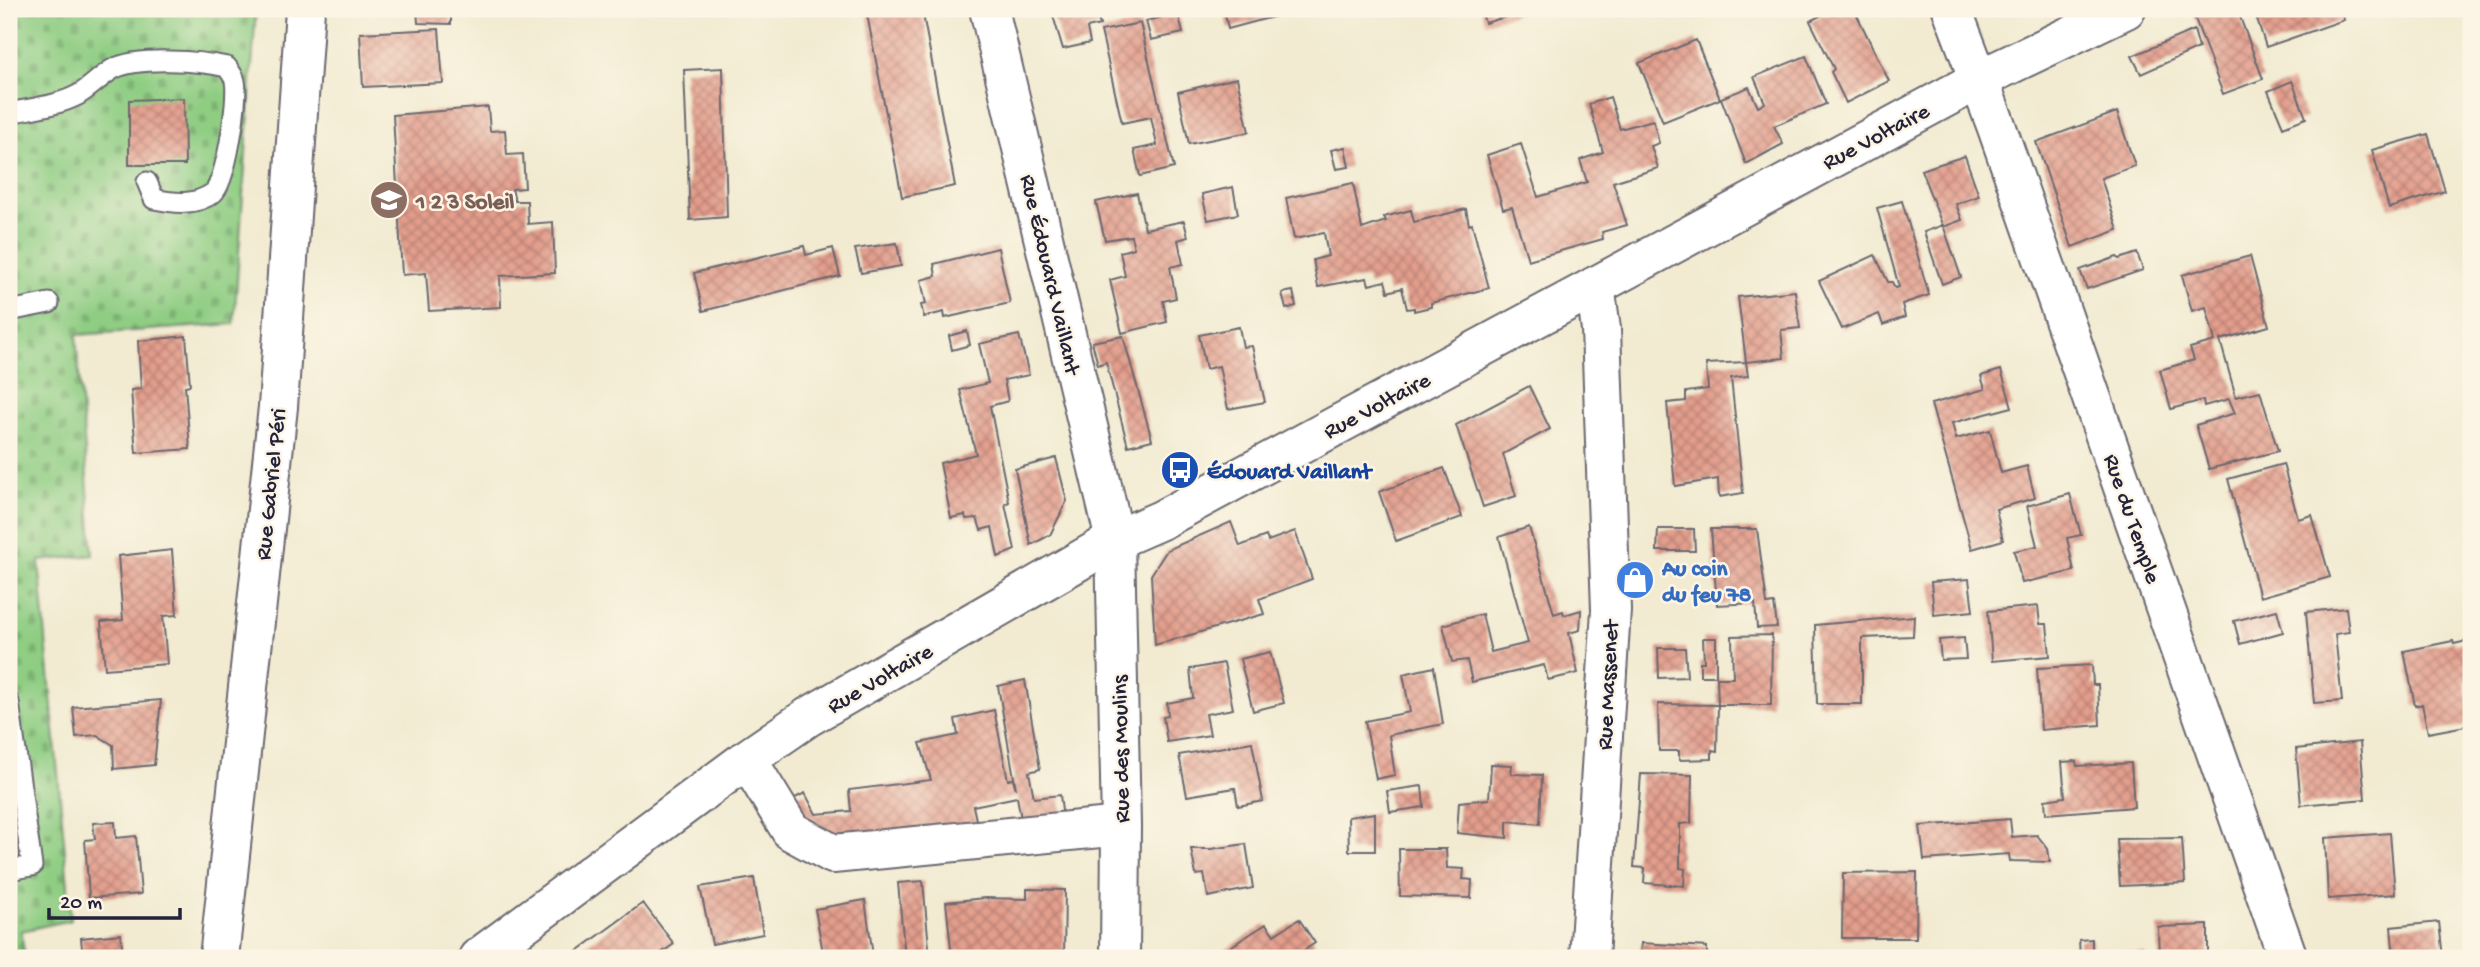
<svg xmlns="http://www.w3.org/2000/svg" width="2480" height="967" font-family="'Gochi Hand',sans-serif">
<style>
.cemetery{fill:url(#cemetery-stones);stroke:#58785f;stroke-width:2}
.building{fill:url(#building-cross-hatch)}
.lines{fill:none;stroke-linecap:round;stroke-linejoin:round}
.lane-casing{stroke:#6b6870;stroke-width:23}
.street-casing{stroke:#6b6870;stroke-width:42}
.secondary-casing{stroke:#6b6870;stroke-width:42}
.lane{stroke:#fff;stroke-width:19}
.street{stroke:#fff;stroke-width:38}
.secondary{stroke:#fff;stroke-width:38}
.labels{text-anchor:middle;stroke-width:5;stroke-linejoin:round;paint-order:stroke}
.street-label{font-size:23px;fill:#22223b;stroke:#fcf5e5}
.education-label{font-size:23px;font-weight:bold;fill:#785e54;stroke:#fcf5e5;text-anchor:start}
.transit-label{font-size:23px;font-weight:bold;fill:#164399;stroke:#fcf5e5;text-anchor:start}
.shop-label{font-size:23px;font-weight:bold;fill:#366cbe;stroke:#fcf5e5;text-anchor:start}
</style>
<defs>
<pattern id="cemetery-stones" width="16" height="16" patternUnits="userSpaceOnUse" patternTransform="scale(1.75)"><rect width="16" height="16" fill="#8fcd83"/><path d="M2 7V4a2 2 0 0 1 4 0v3zM10 15v-3a2 2 0 0 1 4 0v3z" fill="#7bb072"/></pattern>
<pattern id="building-cross-hatch" width="8" height="8" patternUnits="userSpaceOnUse" patternTransform="scale(1.75)"><rect width="8" height="8" fill="#e39e8c"/><path d="M0 0l8 8M0 8l8-8" fill="none" stroke="#b88074"/></pattern>
</defs>
<rect width="100%" height="100%" fill="#fcf5e5"/>
<filter id="ink" filterUnits="userSpaceOnUse"><feTurbulence type="fractalNoise" baseFrequency=".0143" numOctaves="2"/><feDisplacementMap in="SourceGraphic" scale="14" xChannelSelector="R" yChannelSelector="G"/><feConvolveMatrix kernelMatrix="1 2 1 2 8 2 1 2 1" color-interpolation-filters="sRGB"/></filter>
<filter id="wash" filterUnits="userSpaceOnUse"><feTurbulence type="fractalNoise" baseFrequency=".00686" numOctaves="4" result="noise"/><feDisplacementMap in="SourceGraphic" scale="28" xChannelSelector="R" yChannelSelector="G"/><feGaussianBlur stdDeviation="1.57" result="paint"/><feColorMatrix in="noise" values="0 0 0 0 0 0 0 0 0 0 0 0 0 0 0 0 0 1.4 0 .05"/><feComposite in="paint" operator="in"/></filter>
<g filter="url(#wash)">
<rect width="100%" height="100%" fill="#f2ebd2"/>
<!-- cemetery -->
<path class="cemetery" d="M9 9H256L234 324 76 335 93 555 39 561 71 920 21 931 25 958H9Z"/>
<g id="blocks">
<!-- building -->
<path class="building" d="M417 9H451V24L418 23Z
M866 9H922L955 186 902 197Z
M1051 9H1106V10L1096 12 1100 25 1087 28 1090 43 1063 49Z
M1224 9H1279L1280 15 1228 29Z
M1484 9H1533L1485 23 1481 10Z
M1833 9H1854L1889 81 1846 103 1831 72 1834 69 1810 21Z
M2205 9H2237L2263 79 2223 94 2193 13Z
M2254 9H2340L2344 20 2266 47Z
M1178 13 1183 33 1151 40 1146 21Z
M1140 23 1174 168 1140 176 1134 150 1157 145 1151 117 1122 123 1101 31Z
M439 29 443 83 363 87 360 33Z
M2194 30 2199 48 2141 74 2132 56Z
M1696 40 1720 99 1663 122 1639 63Z
M1806 56 1826 104 1774 126 1783 144 1746 164 1721 98 1749 87 1758 107 1765 103 1754 77Z
M723 68 727 217 690 220 684 70Z
M1237 78 1249 132 1189 144 1178 92Z
M2292 81 2306 118 2283 127 2268 91Z
M1610 97 1620 129 1653 120 1659 143 1651 146 1658 168 1613 182 1627 225 1602 232 1603 239 1528 260 1512 207 1503 209 1487 155 1521 144 1538 197 1587 182 1580 160 1603 152 1589 104Z
M184 98 185 165H129V100Z
M488 107 490 131 505 130 507 155 523 154 525 188 512 189 515 201H527L528 224 553 222 555 273 500 276 501 307 429 311 426 273 402 275 393 115Z
M2117 112 2135 166 2101 178 2118 230 2072 247 2036 142Z
M2428 134 2445 191 2389 208 2372 150Z
M1345 147 1349 167 1336 169 1331 150Z
M1965 156 1979 196 1956 204 1962 220 1943 227 1921 170Z
M1353 183 1362 229 1386 221 1384 217 1411 210 1414 222 1466 209 1469 225 1472 224 1489 288 1431 303V307L1414 311V308L1407 309 1402 288 1388 292 1385 281 1369 285 1367 278 1318 287 1313 260 1328 256 1324 233 1294 239 1286 198Z
M1233 187 1238 214 1208 220 1202 194Z
M1137 193 1145 229 1184 221 1188 237 1178 240 1183 264 1170 267 1176 298 1163 301 1167 322 1122 333 1110 280 1125 276 1120 252 1134 248 1131 236 1105 240 1096 202Z
M1902 201 1929 295 1902 304 1905 317 1883 325 1879 314 1842 329 1819 281 1875 255 1888 282H1892L1895 288 1899 287 1877 208Z
M1943 225 1961 277 1942 284 1924 232Z
M897 243 901 266 861 273 855 249Z
M804 246 806 255 833 248 840 276 703 311 694 273Z
M998 248 1010 303 945 318 944 312 924 317 921 305 926 304 921 280 936 276 934 264Z
M2137 253 2143 270 2087 289 2080 270 2117 257 2119 259Z
M2250 256 2269 326 2220 340 2236 397 2260 391 2278 451 2209 469 2196 425 2235 413 2229 399 2204 406 2203 400 2171 409 2160 370 2194 360 2190 348 2215 341 2206 307 2192 311 2182 275Z
M1293 291 1296 306 1286 309 1282 293Z
M1795 291 1800 328 1781 330 1784 358 1746 362 1738 297Z
M1239 327 1243 347 1252 346 1265 402 1228 409 1219 366 1206 369 1199 335Z
M967 331 970 345 952 350 949 336Z
M1019 335 1029 375 1004 380 1008 401 990 406 1009 502 1005 504 1015 550 998 557 992 527 981 530 977 518 966 519 965 515 951 518 940 463 976 454 960 390 988 383 979 344Z
M186 336 190 385 185 386 190 449 136 453 131 390 141 389 138 341Z
M1123 336 1152 440 1128 446 1106 362 1098 365 1092 342Z
M1746 362 1748 376 1731 378 1743 493 1719 497 1718 479 1675 486 1667 403 1686 401V392L1708 389 1706 364Z
M2001 370 2012 407 1952 423 1956 439 1990 430 2001 473 2027 466 2035 498 1996 509 2003 540 1972 549 1931 404 1985 389 1981 376Z
M1529 386 1550 429 1503 454 1516 496 1483 507 1456 425Z
M1056 458 1067 501 1050 535 1031 545 1015 469Z
M2283 464 2298 519 2312 515 2330 577 2260 597 2228 479Z
M1444 468 1462 517 1396 541 1379 492Z
M2070 494 2081 535 2067 538 2074 571 2022 583 2014 551 2037 546 2027 506Z
M1231 522 1240 546 1266 536 1268 541 1295 531 1312 579 1259 599 1264 614 1155 645 1151 575 1167 550Z
M1529 527 1554 614 1563 611 1564 615 1581 610 1580 630 1569 633 1578 673 1548 680 1544 665 1472 682 1467 660 1452 662 1443 625 1482 614 1491 652 1528 643 1499 537Z
M1658 529H1694L1695 551H1657Z
M1711 529H1757L1767 604 1774 603 1777 627 1757 628 1755 603 1717 605Z
M172 550 177 615 163 616 167 664 105 669 101 622 123 620 118 556Z
M1969 579 1973 611 1934 615 1931 582Z
M2038 606 2040 624H2047L2050 656 1992 661 1988 611Z
M2346 608 2349 632 2335 634 2342 701 2314 703 2306 612Z
M2277 610 2283 632 2240 644 2234 621Z
M1914 616 1913 636 1862 638V704H1817L1815 625Z
M1772 635 1771 705H1718L1717 678H1733L1732 636Z
M1703 638H1716V676H1700V662H1704Z
M1964 638 1966 659 1941 660 1939 640Z
M2471 640V680L2465 682 2471 725 2428 733 2422 704 2415 706 2404 651 2453 641 2454 644Z
M1658 648H1685L1687 677 1659 678Z
M1270 652 1284 703 1253 711 1240 659Z
M1224 663 1233 709 1206 714 1210 735 1167 742 1163 717 1168 716 1167 703 1193 698 1190 669Z
M2092 665 2093 685H2098L2100 725 2041 730 2037 668Z
M1434 667 1443 724 1389 735 1395 775 1376 779 1365 721 1410 712 1403 674Z
M1025 680 1040 769 1029 772 1034 798 1060 795 1063 819 1022 824 1017 797 973 806 978 829 850 844 807 822 793 799 805 793 816 814 851 811 849 790 931 780 920 743 958 735 955 719 994 710 1008 780 1013 779 1016 789 998 686Z
M161 700 154 765 114 769 113 745 97 735 76 737 73 707Z
M1658 704 1718 705 1717 751 1712 750V759L1679 760V751H1659Z
M1252 742 1263 801 1238 806 1235 788 1187 796 1179 755Z
M2360 742 2365 799 2301 805 2296 749Z
M2076 761 2077 766 2131 763 2134 807 2046 814 2045 800 2065 797 2062 762Z
M1491 764 1512 765 1511 774 1542 775 1540 824 1507 821V838L1457 833 1459 802 1489 799Z
M1641 774 1692 775 1691 823 1680 824V868L1685 869 1684 886 1644 883 1645 868 1634 867Z
M1422 786 1424 807 1390 812 1387 791Z
M1375 813V851H1349L1348 817Z
M2010 819 2012 837 2037 835 2048 849 2050 862 2010 861 2009 854 1924 860 1920 826Z
M115 822 116 838 136 836 141 894 89 898 85 840 95 839 93 823Z
M2390 833 2395 894 2328 899 2325 838Z
M2182 838 2185 883 2120 886 2117 839Z
M1246 844 1253 888 1208 897 1204 874 1196 875 1191 849H1211Z
M1399 849H1446L1447 868 1464 869 1463 879 1472 880 1471 898 1400 896Z
M1917 872 1916 938H1842L1843 873Z
M754 878 763 934 712 944 700 887Z
M923 881 930 958H905L898 883Z
M1027 889 1065 890 1064 958H1027V956L991 955 992 958H952L946 902 985 898 1027 899Z
M865 900 873 956 824 958 815 909Z
M643 903 674 944 654 958H568Z
M1299 919 1315 943 1293 958H1213L1266 924 1274 935Z
M2439 922 2443 958H2394L2391 927Z
M2208 925V958H2159L2158 927Z
M121 934 123 958H83L81 938Z
M2092 939V954L2145 953V958H2080L2079 940Z
M1641 943 1707 947V958H1640Z"/>
</g>
</g>
<g filter="url(#ink)">
<use href="#blocks" fill-opacity="0" stroke="#6b6870" stroke-width="2"/>
<g class="lines">
<defs>
<path id="lane" d="M9 113C32 108 57 106 78 95 90 88 101 76 113 69 139 56 200 61 227 67 230 72 234 76 235 81 239 99 226 183 213 193 195 206 174 203 154 199L147 182
M9 311 49 303
M9 702 32 866 9 870"/>
<path id="street" d="M989 9 1115 540 1121 826 1120 958
M1952 9 1996 125 2288 958
M747 759 791 831 833 854 1121 826
M219 958 278 407 305 9
M1589 958 1611 610 1601 329 1595 286"/>
<path id="secondary" d="M478 958 747 759 808 717 1115 540 1161 520 1980 79 2126 9"/>
</defs>
<!-- lane casing -->
<use href="#lane" class="lane-casing"/>
<!-- street casing -->
<use href="#street" class="street-casing"/>
<!-- secondary casing -->
<use href="#secondary" class="secondary-casing"/>
<!-- lane -->
<use href="#lane" class="lane"/>
<!-- street -->
<use href="#street" class="street"/>
<!-- secondary -->
<use href="#secondary" class="secondary"/>
</g>
</g>
<!-- icons -->
<defs>
<symbol id="school-disc" viewBox="-11 -11 22 22"><circle r="9.5" fill="#8d6e63" stroke="#fcf5e5"/><path d="M0-5L7-2L0 1L-7-2ZM-4 1L0 2.5L4 1V4Q0 6-4 4Z" fill="#fff"/></symbol>
<symbol id="bus-disc" viewBox="-11 -11 22 22"><circle r="9.5" fill="#1a4fb4" stroke="#fcf5e5"/><path d="M-5-6H5V4H4V6H2V4H-2V6H-4V4H-5ZM-3.5-4V0h7V-4ZM-3.5 1.2v1.5H-2V1.2ZM2 1.2v1.5H3.5V1.2Z" fill="#fff"/></symbol>
<symbol id="shop-disc" viewBox="-11 -11 22 22"><circle r="9.5" fill="#3f7fe0" stroke="#fcf5e5"/><path d="M-5-2.5h2.3a2.7 3.5 0 0 1 5.4 0H5L5.5 6h-11ZM-1.5-2.5h3a1.5 2.3 0 0 0-3 0Z" fill="#fff"/></symbol>
</defs>
<g fill-rule="evenodd">
<use href="#school-disc" x="367" y="178" width="44" height="44"/>
<use href="#bus-disc" x="1158" y="448" width="44" height="44"/>
<use href="#shop-disc" x="1613" y="558" width="44" height="44"/>
</g>
<g class="labels">
<!-- street labels -->
<g class="street-label">
<text transform="translate(1875 135) rotate(-28)" y="8">Rue Voltaire</text>
<text transform="translate(1052 274) rotate(77)" y="8">Rue Édouard Vaillant</text>
<text transform="translate(1376 404) rotate(-28)" y="8">Rue Voltaire</text>
<text transform="translate(269 484) rotate(-84)" y="8">Rue Gabriel Péri</text>
<text transform="translate(2134 518) rotate(71)" y="8">Rue du Temple</text>
<text transform="translate(879 677) rotate(-30)" y="8">Rue Voltaire</text>
<text transform="translate(1606 685) rotate(-87)" y="8">Rue Massenet</text>
<text transform="translate(1119 749) rotate(-91)" y="8">Rue des Moulins</text>
</g>
<!-- education labels -->
<g class="education-label">
<text x="416" y="208">1 2 3 Soleil</text>
</g>
<!-- transit labels -->
<g class="transit-label">
<text x="1207" y="478">Édouard Vaillant</text>
</g>
<!-- shop labels -->
<g class="shop-label">
<text x="1662" y="575">Au coin<tspan x="1662" dy="26">du feu 78</tspan></text>
</g>
</g>
<!-- margin -->
<rect width="2480" height="967" fill="none" stroke="#fcf5e5" stroke-width="35"/>
<!-- scale -->
<path d="M49 908v10h131v-10" fill="none" stroke="#22223b" stroke-width="3.5"/>
<text x="60" y="908" font-size="21" fill="#22223b" stroke="#fcf5e5" stroke-width="5" paint-order="stroke">20 m</text>
</svg>
